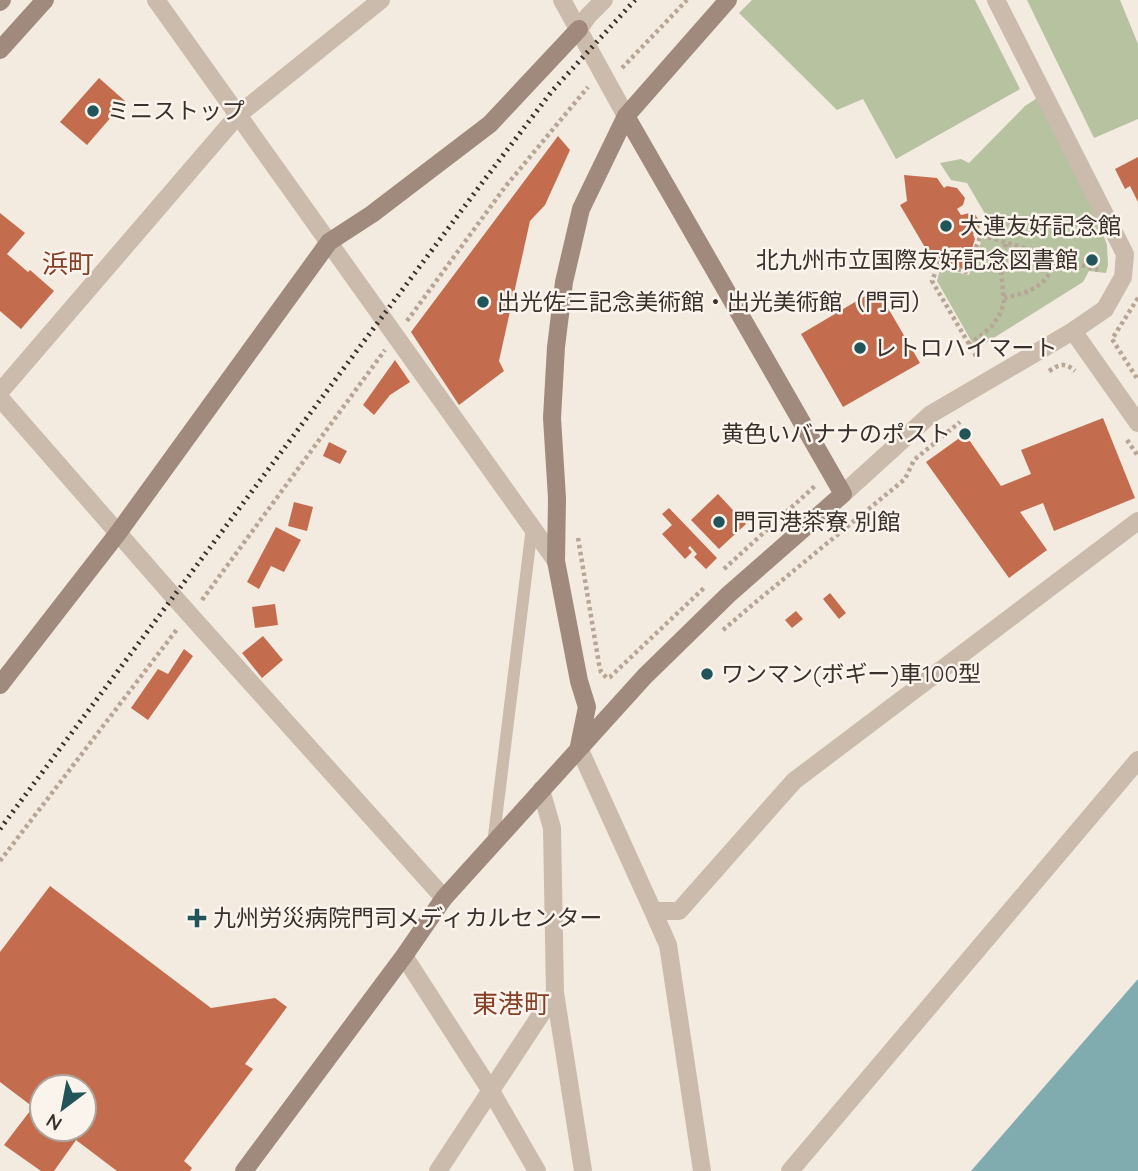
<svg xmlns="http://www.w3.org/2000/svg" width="1138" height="1171" font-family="Quicksand,'Noto Sans JP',sans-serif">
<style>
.green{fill:#b6c2a0}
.water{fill:#80acaf}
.building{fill:#c36d4e;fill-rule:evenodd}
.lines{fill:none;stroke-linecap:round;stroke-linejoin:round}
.path{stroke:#b7a596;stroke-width:4.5;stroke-dasharray:3.5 3.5;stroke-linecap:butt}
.lane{stroke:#cbbbac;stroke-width:12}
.street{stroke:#cbbbac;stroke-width:18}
.secondary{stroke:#9f8a7d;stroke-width:18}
.rail{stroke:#39302b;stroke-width:5;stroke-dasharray:2 5;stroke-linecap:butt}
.poi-dot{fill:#21555a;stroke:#faf4ed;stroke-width:2.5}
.labels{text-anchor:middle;stroke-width:5;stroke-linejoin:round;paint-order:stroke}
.poi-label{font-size:23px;fill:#39302b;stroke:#faf4ed;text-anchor:start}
.quarter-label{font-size:26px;fill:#863f26;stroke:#faf4ed}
</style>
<rect width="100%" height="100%" fill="#f3eae0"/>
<!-- green -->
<path class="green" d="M752 0H975L1020 89 896 159 863 99 837 110 739 13Z
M1027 0H1120L1138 44V119L1094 138Z
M1037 98 1091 202 1107 245 1108 265 1106 273 1089 271 1083 282 976 349 937 281 940 269 969 275 986 228 984 212 967 183 951 180 940 163 961 159 969 163 1025 106Z"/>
<!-- water -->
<path class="water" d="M1138 979V1171H971Z"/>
<!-- building -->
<path class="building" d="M99 78 125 101 87 145 60 122Z
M558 136 570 150 545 205 530 221 499 361 504 371 459 405 411 332Z
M1138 157V202L1130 186 1125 189 1115 169Z
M904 175 937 178 944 188 947 186 957 188 965 198 963 205 957 209 961 215 970 213H974L980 222 979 231 973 234 975 239 965 270 938 258 933 261 900 205 907 201Z
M0 213 25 233 7 254 28 272 30 270 54 291 21 329 0 311Z
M877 289 920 363 843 407 801 334Z
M395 360 410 382 390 395 374 415 363 405Z
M1103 418 1135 498 1054 531 1043 503 1020 512 1047 550 1009 578 926 462 965 434 1001 486 1031 474 1021 450Z
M329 442 347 451 340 464 323 456Z
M718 494 746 524 719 549 691 520Z
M294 502 313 507 307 531 288 526Z
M669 508 717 558 706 569 694 557 697 554 690 546 688 548 692 552 685 559 662 534 672 525 662 514Z
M276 527 301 540 284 572 271 566 259 589 247 582Z
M830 593 846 613 839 619 823 599Z
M275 604 278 625 255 628 252 607Z
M796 611 803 619 792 628 785 620Z
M263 636 283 660 262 678 242 653Z
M184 649 193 656 148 720 131 708 158 669 168 674Z
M50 886 211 1008 275 998 287 1007 245 1064 253 1069 184 1161 192 1168 190 1171H117L76 1140 54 1171H41L4 1145 33 1107 0 1082V952ZM42 1087H84V1129H42Z"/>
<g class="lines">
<!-- path -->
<path class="path" d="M622 68 687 0
M1004 298C1032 292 1047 286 1057 258
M1138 298 1112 339 1138 380
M407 321 505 187 588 87
M969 345 991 327 999 316 1004 303 1001 270 1006 242
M976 356 932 281 939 263 966 272 981 235 1098 270
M1049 371C1060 364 1065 362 1075 371
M1127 440 1138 456
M578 538 599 664 601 672 607 678 610 677 705 587
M724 569 816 485
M202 600 385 350
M723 630 757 601 905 479 914 460 960 422
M0 861 178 628"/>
<!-- lane -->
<path class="lane" d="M493 844 532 527"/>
<!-- street -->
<path class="street" d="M156 0 556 561
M562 0 626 116
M579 29 588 16 604 0
M1073 331 1138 423
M0 392 238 115 381 0
M0 398 174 597 444 898
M843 494 931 414 1073 331 1105 309 1123 277 1125 254 996 0
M579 748 653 911H679L794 781 1138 521
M541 790 552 828 555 993 583 1171
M653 911 668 945 702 1171
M404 956 491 1091 537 1171
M438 1171 555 993
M790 1171 1138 760"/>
<!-- secondary -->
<path class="secondary" d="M0 2 2 0
M0 50 45 0
M0 685 118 533 329 242 372 214 490 124 579 29
M579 746 587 707 579 681 556 561 557 498 552 418 556 347 564 282 581 209 626 116 728 0
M244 1171 404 956 444 898 645 676 728 595 843 494 626 116"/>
<!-- rail -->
<path class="rail" d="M0 829 485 179 552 91 635 0"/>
</g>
<!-- markers -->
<g class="poi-dot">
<circle cx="93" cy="111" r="7"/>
<circle cx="946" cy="226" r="7"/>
<circle cx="1092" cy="260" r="7"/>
<circle cx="483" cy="302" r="7"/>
<circle cx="860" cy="348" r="7"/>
<circle cx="965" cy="434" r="7"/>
<circle cx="719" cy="522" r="7"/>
<circle cx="707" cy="674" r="7"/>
<path d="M193.5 907.5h7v7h7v7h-7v7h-7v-7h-7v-7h7z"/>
</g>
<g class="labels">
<!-- poi labels -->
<g class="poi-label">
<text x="107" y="119">ミニストップ</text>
<text x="960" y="234">大連友好記念館</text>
<text x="1078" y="268" text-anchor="end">北九州市立国際友好記念図書館</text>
<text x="497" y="310">出光佐三記念美術館・出光美術館（門司）</text>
<text x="874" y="356">レトロハイマート</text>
<text x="951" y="442" text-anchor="end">黄色いバナナのポスト</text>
<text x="733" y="530">門司港茶寮 別館</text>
<text x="721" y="682">ワンマン(ボギー)車100型</text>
<text x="213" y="926">九州労災病院門司メディカルセンター</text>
</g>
<!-- quarter labels -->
<g class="quarter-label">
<text x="68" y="273">浜町</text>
<text x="511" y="1013">東港町</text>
</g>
</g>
<!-- north arrow -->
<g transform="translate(63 1108) rotate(212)"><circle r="33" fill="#faf4ed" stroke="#ada69f" stroke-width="2"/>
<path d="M0-5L12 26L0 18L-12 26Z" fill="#21555a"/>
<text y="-10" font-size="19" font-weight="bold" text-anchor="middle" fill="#39302b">N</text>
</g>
</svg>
